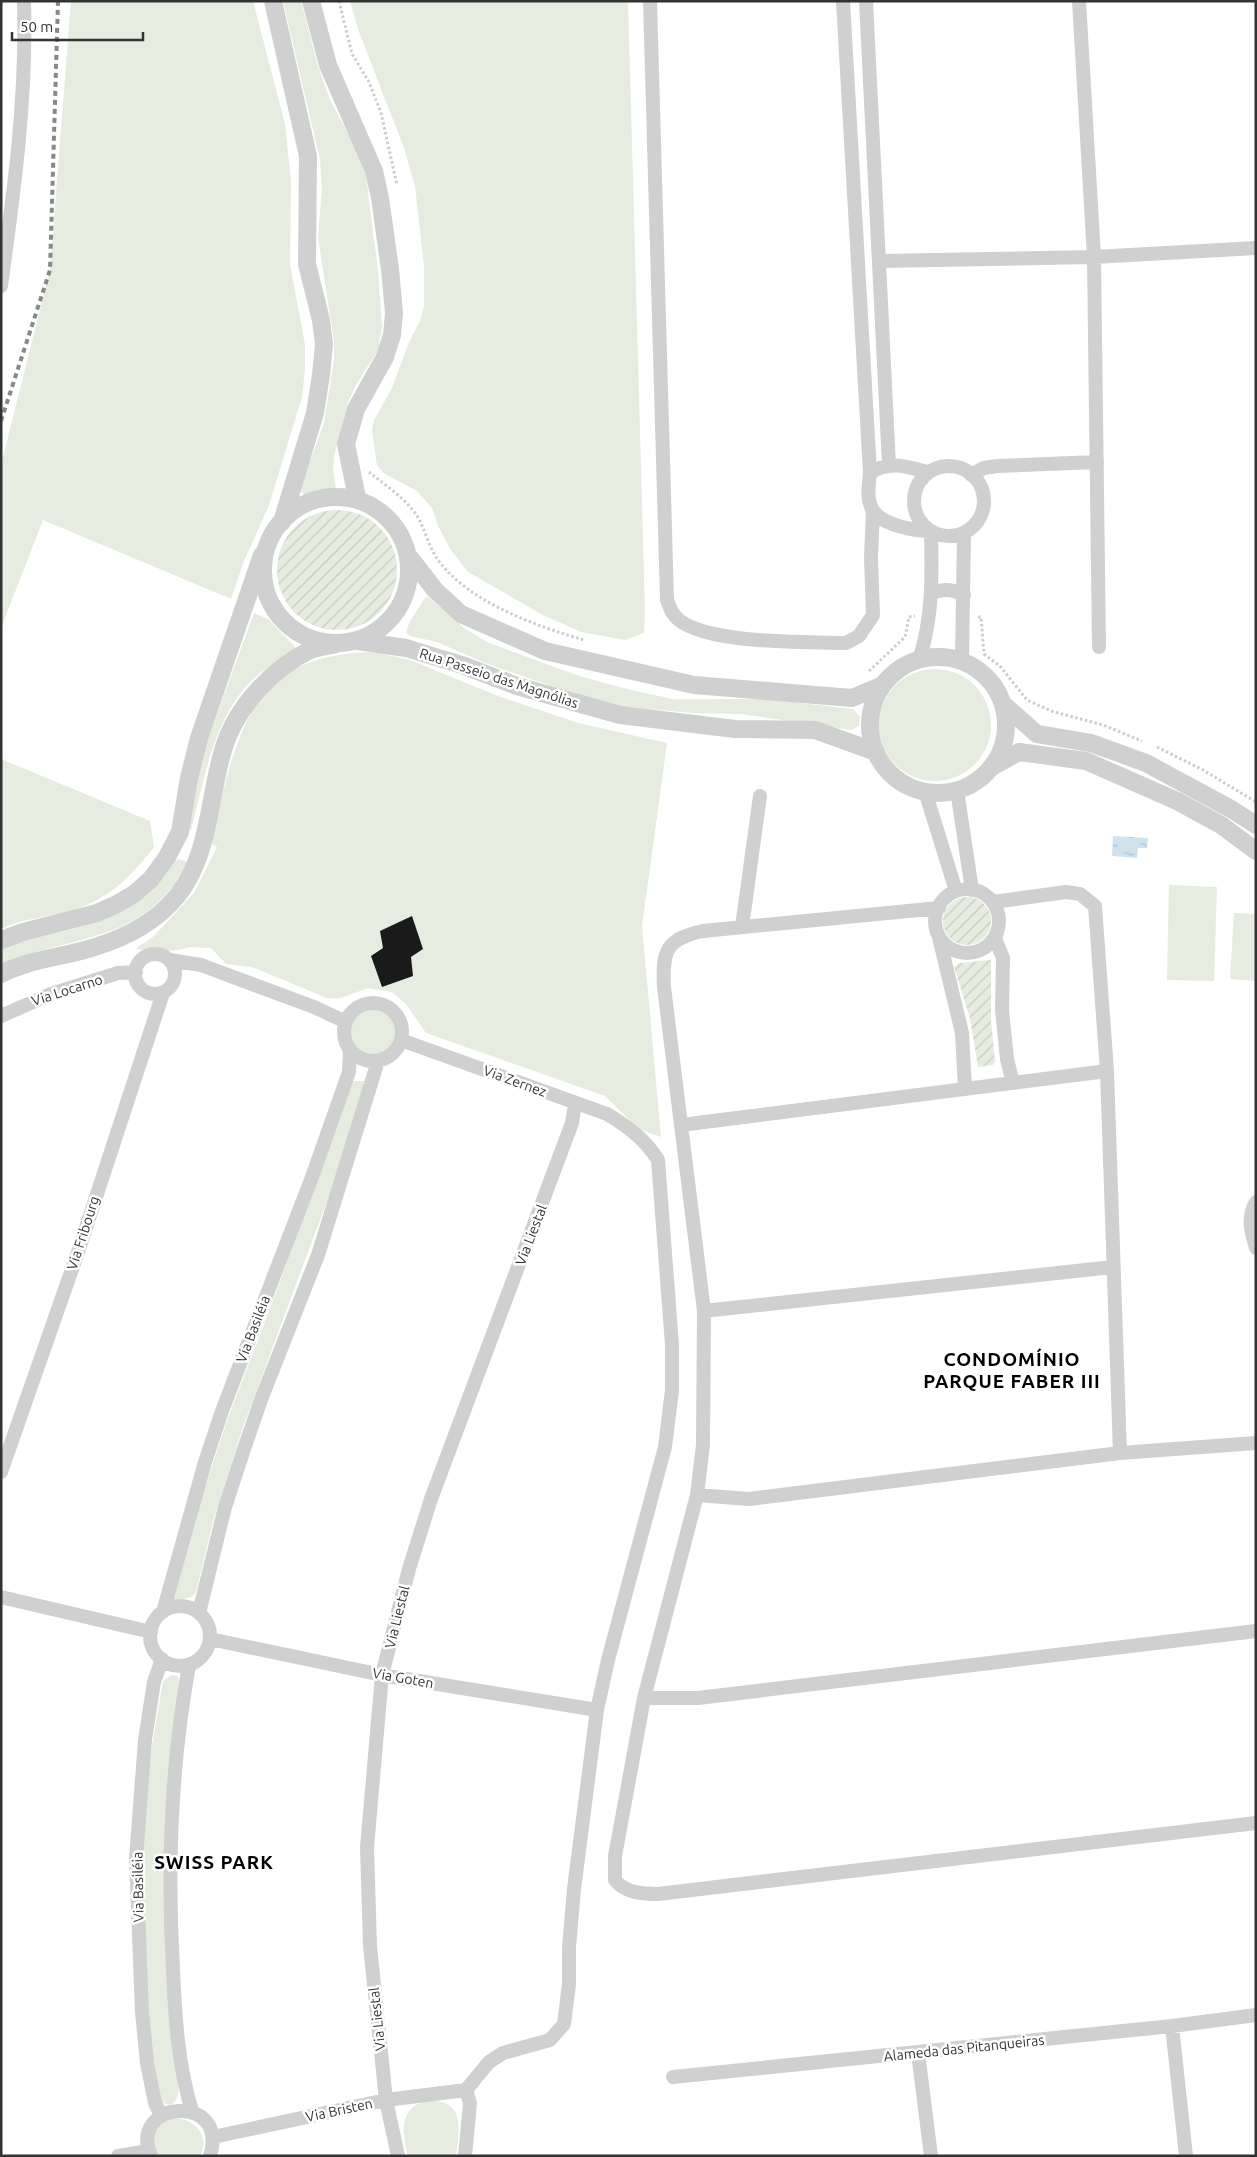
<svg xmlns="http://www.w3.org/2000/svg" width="1257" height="2157" font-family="Ubuntu,sans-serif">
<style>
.green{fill:#e6ecdf}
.garden{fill:url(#garden-furrows)}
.water{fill:url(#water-ripples)}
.building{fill:#1a1a1a}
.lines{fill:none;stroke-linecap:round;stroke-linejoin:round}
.path{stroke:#cdcdcd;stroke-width:3;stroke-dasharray:2.5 2.5;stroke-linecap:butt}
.minor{stroke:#d0d0d0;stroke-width:14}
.tertiary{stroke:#d0d0d0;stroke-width:18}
.rail{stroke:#888;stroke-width:4;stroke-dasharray:5 4;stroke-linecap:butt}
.labels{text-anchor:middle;stroke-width:5;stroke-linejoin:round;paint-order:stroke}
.street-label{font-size:14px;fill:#333;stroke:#fff}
.district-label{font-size:19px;font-weight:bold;letter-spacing:1px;fill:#000;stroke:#fff}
</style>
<defs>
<pattern id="garden-furrows" width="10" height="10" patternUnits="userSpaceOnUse" patternTransform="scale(1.25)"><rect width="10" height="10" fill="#e6ecdf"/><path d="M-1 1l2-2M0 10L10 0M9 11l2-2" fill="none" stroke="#c6cbc0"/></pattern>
<pattern id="water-ripples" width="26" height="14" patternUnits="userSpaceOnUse" patternTransform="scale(1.25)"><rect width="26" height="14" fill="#cfe2ee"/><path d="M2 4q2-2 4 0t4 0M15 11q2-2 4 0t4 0" fill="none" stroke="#b2c2cd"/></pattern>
</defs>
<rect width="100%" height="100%" fill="#fff"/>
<!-- green -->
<path class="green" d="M71 1H253L285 124 291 181 290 264 305 345V369L302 397 269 505 244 561 231 599 43 520 1 628V465L50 270Z
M283 1H301L317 63 330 100 354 145 366 176 378 271 382 327 378 350 356 385 348 402 334 456 333 470 336 489 306 497 301 491 302 483 324 423 334 360V341L318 237 322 189 320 160Z
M350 1H628L645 613 644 633 625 640 581 632 543 615 468 572 451 550 439 528 432 508 417 491 385 474 377 466 372 430 374 420 392 388 409 342 420 321 424 306V266L415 186 404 148 359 32Z
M428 597 464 628 489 643 579 676 631 690 673 699H764L853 709 860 717 859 726 852 730 742 714 694 713 624 707 560 689 485 663 437 642 410 636 406 632 410 621 425 598Z
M254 613 268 619 295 647 293 652C285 657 275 662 267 668 215 704 206 774 191 830L185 828 201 758Z
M374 652 410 660 498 696 578 723 667 743 642 926 661 1137 639 1129 605 1096 426 1033 406 1004 392 992 368 988 341 998 329 999 252 967 226 964 211 948 190 947 179 950 161 951 135 949 153 937 194 893 217 847 210 843C238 739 243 654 374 652Z
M879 725a56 56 0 1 1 112 0a56 56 0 1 1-112 0Z
M1 759 150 821 154 847C127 882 102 905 57 914 38 918 20 920 1 929Z
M178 859 185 861 187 863C145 945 73 933 1 965V949C43 932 91 931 129 906 139 899 152 889 161 879 167 873 171 864 178 859Z
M1169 885 1217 887 1214 981 1167 980Z
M1234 913 1256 914V981L1230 979Z
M348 1031a24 24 0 1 1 48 0a24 24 0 1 1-48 0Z
M355 1081H366L369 1088 243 1427 213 1521 196 1592 193 1596 174 1602 173 1601 202 1496 228 1418 276 1293 351 1083Z
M171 1675 177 1676 179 1679 168 1775 165 1832 174 2062C176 2074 185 2101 169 2105L162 2102 158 2089 144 2004 140 1864 152 1746 163 1681Z
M429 2100C466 2102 459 2128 456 2156H408C402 2132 398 2107 429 2100Z
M174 2118C194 2119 211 2135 200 2156H155C149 2138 156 2124 174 2118Z"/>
<!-- garden -->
<path class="garden" d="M277 570a60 60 0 1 1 120 0a60 60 0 1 1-120 0Z
M943 921a24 24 0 1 1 48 0a24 24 0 1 1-48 0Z
M991 960V1021L995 1061 993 1065 978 1067 970 1018 954 967 959 963Z"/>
<!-- water -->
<path class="water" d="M1113 836 1148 838 1147 848H1138L1137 858 1112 856Z"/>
<!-- building -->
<path class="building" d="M412 916 423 949 411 957 413 976 382 987 371 956 383 948 380 931Z"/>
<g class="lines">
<!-- path -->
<path class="path" d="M339 1 352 54 369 82 381 113 397 185
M369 472C386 486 407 499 419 519 425 531 429 546 436 557 465 601 536 626 584 640
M978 617H981L984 654 1000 666 1027 700 1051 711 1103 725 1142 741
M869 671 905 637 909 617 915 616
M1157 747 1203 770 1256 802"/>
<!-- minor -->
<path class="minor" d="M650 1 667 600C670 608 672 615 679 620 709 644 806 642 846 643L859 636 873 615 871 558 873 510
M843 1 870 473
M866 1 889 465
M1079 1 1094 257 1099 647
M880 261 1094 257 1256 248
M1 286C14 191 27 97 24 1
M914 501a35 35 0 1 1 70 0a35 35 0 1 1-70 0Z
M971 475 984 468 997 466 1097 462
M931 594C943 588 952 589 964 595
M919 660C933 618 932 575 931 531 914 531 881 525 872 509 866 498 869 485 870 473 890 460 907 467 928 472
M962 661 964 533
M957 790 972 890
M925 791 956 891
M935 921a32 32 0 1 1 64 0a32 32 0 1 1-64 0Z
M993 902 1066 892 1080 894 1095 906 1107 1071 1120 1453
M939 908 703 931C666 939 662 951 664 987L704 1311 703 1445 697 1495 644 1698 615 1856V1880C625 1893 643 1894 658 1894L1256 1823
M742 927 760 796
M939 937 962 1033 965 1089
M995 938 1003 958 1002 1010 1007 1059 1013 1083
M135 974a20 20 0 1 1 40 0a20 20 0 1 1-40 0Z
M170 960 201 965 314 1007 346 1022
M344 1032a29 29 0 1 1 58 0a29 29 0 1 1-58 0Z
M1 1016 51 994 118 973 136 972
M401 1040 607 1114C627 1126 645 1139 658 1160L672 1345V1390L665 1447 608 1660 597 1710 574 1889 569 1947V1984L564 2024 550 2040 503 2053 489 2062 466 2090
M681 1125 1107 1071
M1256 1202C1247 1218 1251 1231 1256 1248
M704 1311 1113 1267
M1 1472 78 1252 163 993
M697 1495 749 1499 1120 1453 1256 1443
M1 1597 151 1632
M150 1636a30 30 0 1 1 60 0a30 30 0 1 1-60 0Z
M163 1612 205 1462 222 1411 312 1177 349 1072 350 1050
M199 1613 225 1507 243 1452 262 1397 318 1255 378 1061
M210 1639 382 1675 597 1710
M189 1665C171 1765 167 1867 173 1969 175 2017 178 2065 192 2111
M644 1698H698L1256 1631
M1172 2026 1186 2156
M918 2053 931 2156
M673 2077 1172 2026 1256 2015
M161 2115 155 2103 147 2063 142 2012 136 1859 145 1740 154 1682 162 1659
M213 2137 386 2100 466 2090
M118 2156 149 2151
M151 2156C127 2100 230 2092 210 2156
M398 2156 386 2100 370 1946 367 1847 382 1675 409 1569 431 1499 572 1123 575 1104
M465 2156 470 2103 466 2090"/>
<!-- tertiary -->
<path class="tertiary" d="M273 1 308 156 307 264 321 320 324 344 321 375 315 413 282 522
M311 1 328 65 374 171 380 198 390 269 394 313 392 335 385 357 356 409 346 444 357 498
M263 570a73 73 0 1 1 146 0a73 73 0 1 1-146 0Z
M411 559 435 590 461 614 545 651 694 685 852 698 883 685
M358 641 406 648 462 665 517 686 620 715 735 729 815 730 876 752
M870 725a68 68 0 1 1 136 0a68 68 0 1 1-136 0Z
M1003 704 1037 734 1091 743 1146 763 1231 809 1256 825
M992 767 1019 752 1086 761 1177 801 1221 825 1256 851
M1 940 23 932 97 913 117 904 134 894 151 879 167 857 180 832 189 778 199 738 262 555
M1 974C26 961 54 958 81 951 112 943 145 929 168 906 211 864 207 801 224 747 237 706 272 669 310 650 318 647 328 646 336 644"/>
<!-- rail -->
<path class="rail" d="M1 421 50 270 58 1"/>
</g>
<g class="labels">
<!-- street labels -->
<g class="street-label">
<text transform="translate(499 678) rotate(18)" y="5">Rua Passeio das Magnólias</text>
<text transform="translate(67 990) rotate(-18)" y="5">Via Locarno</text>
<text transform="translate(515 1081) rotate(20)" y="5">Via Zernez</text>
<text transform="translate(83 1233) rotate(-72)" y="5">Via Fribourg</text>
<text transform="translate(531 1235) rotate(-69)" y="5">Via Liestal</text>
<text transform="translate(253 1329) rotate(-69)" y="5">Via Basiléia</text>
<text transform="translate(397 1617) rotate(-76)" y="5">Via Liestal</text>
<text transform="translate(403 1678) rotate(10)" y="5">Via Goten</text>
<text transform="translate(138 1887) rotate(-91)" y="5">Via Basiléia</text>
<text transform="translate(377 2019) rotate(-96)" y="5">Via Liestal</text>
<text transform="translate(964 2048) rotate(-6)" y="5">Alameda das Pitanqueiras</text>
<text transform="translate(339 2110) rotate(-12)" y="5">Via Bristen</text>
</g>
<!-- district labels -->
<g class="district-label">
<text x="1012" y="1366">CONDOMÍNIO<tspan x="1012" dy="22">PARQUE FABER III</tspan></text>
<text x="214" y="1869">SWISS PARK</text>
</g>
</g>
<!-- border -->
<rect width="1257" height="2157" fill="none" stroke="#333333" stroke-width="5"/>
<!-- scale -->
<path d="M12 32v8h131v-8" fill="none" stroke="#333333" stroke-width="2.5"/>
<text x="20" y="32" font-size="15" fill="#333333" stroke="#ffffff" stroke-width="4" paint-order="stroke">50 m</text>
</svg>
